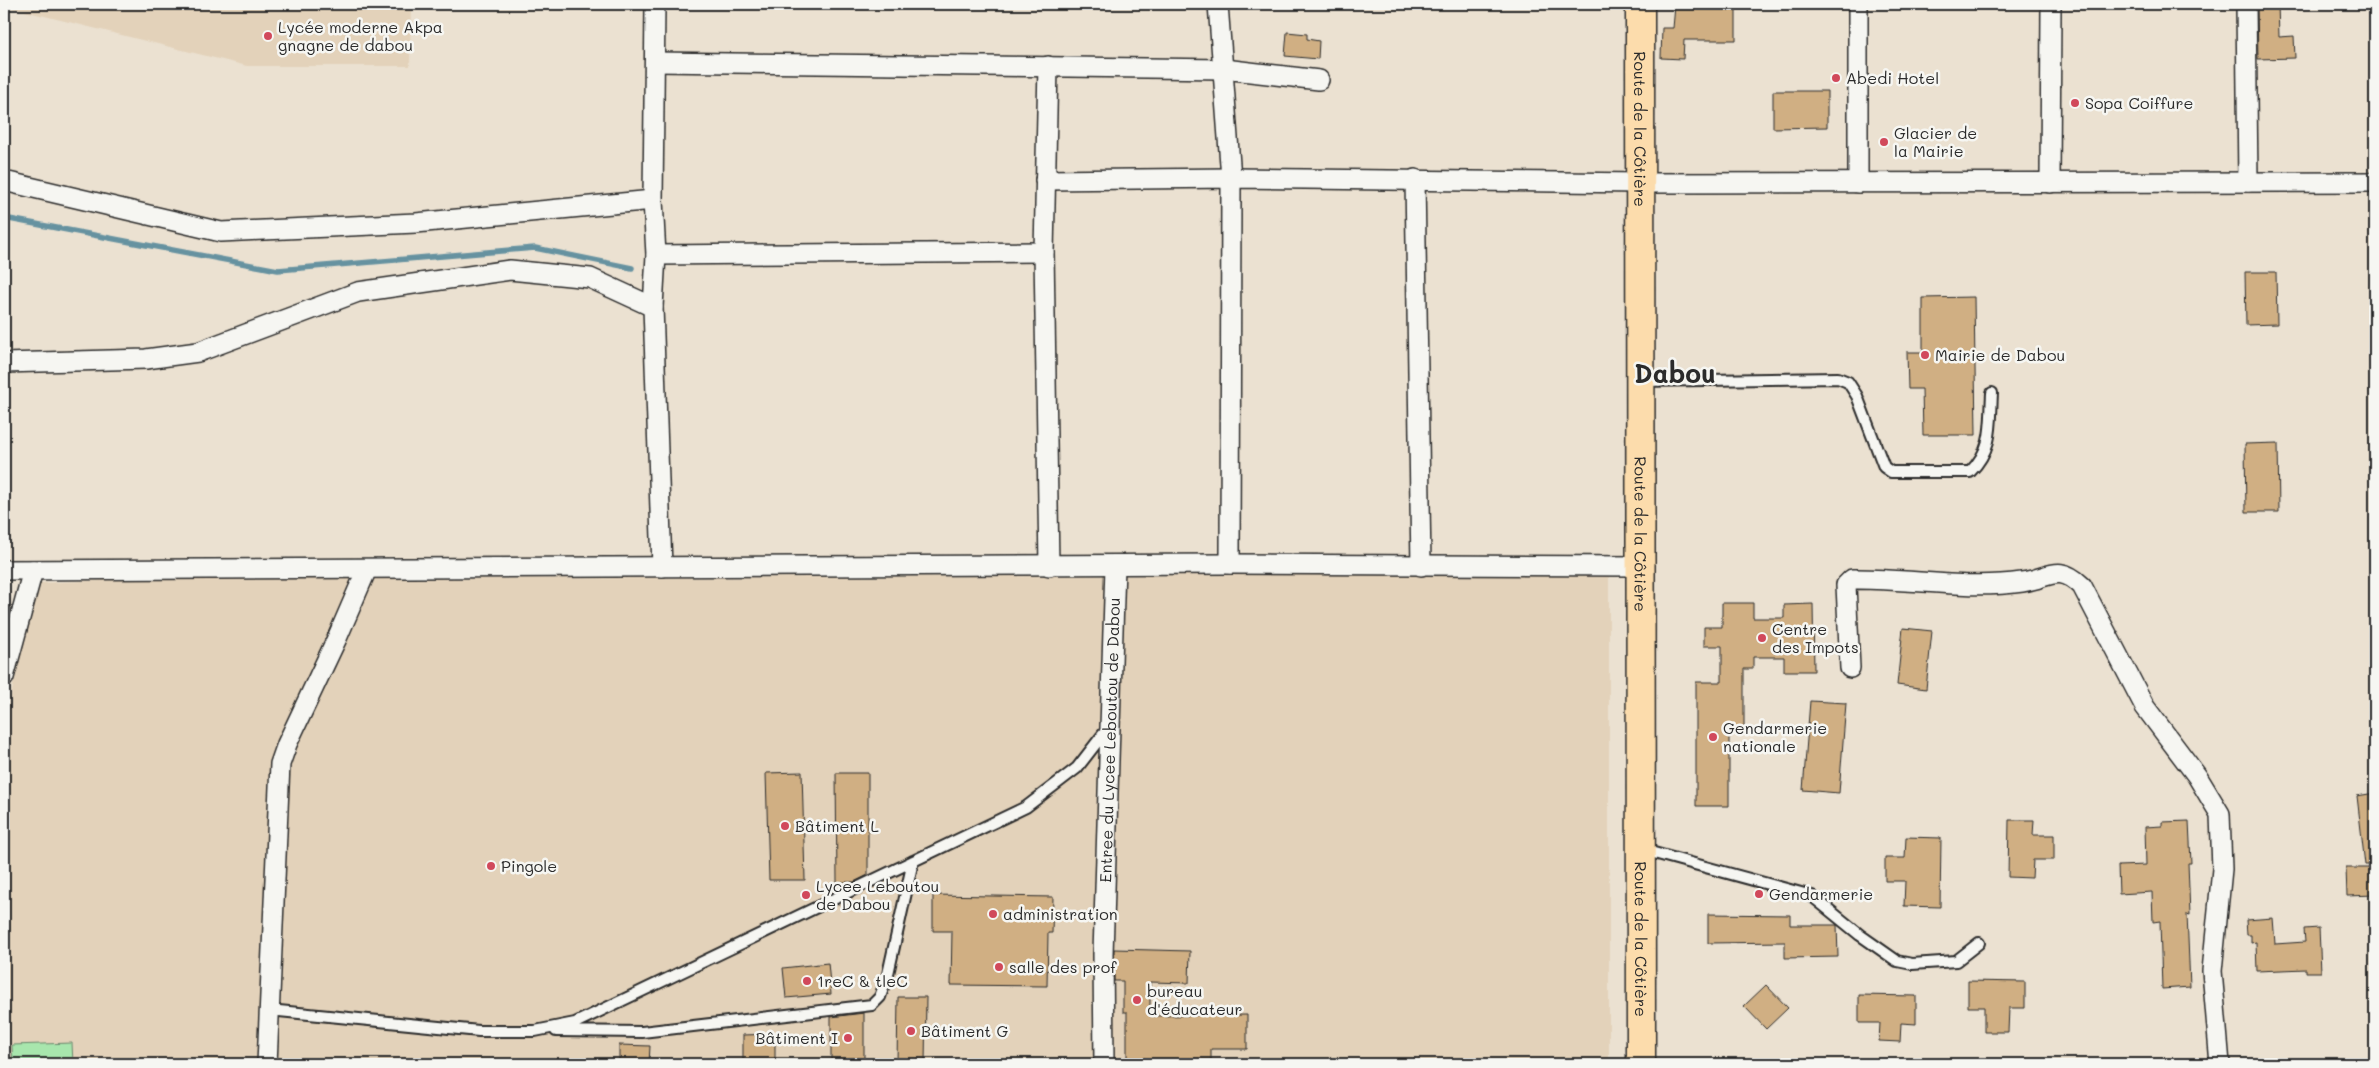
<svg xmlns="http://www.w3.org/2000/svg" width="2379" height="1068" font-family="Mali,sans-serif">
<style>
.built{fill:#e3d2ba}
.green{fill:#a8e6ad;stroke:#6a886c}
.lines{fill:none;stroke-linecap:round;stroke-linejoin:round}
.stream{stroke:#6692a0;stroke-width:5.5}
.building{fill:#d0af83;stroke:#2b2b2b}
.service-casing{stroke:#2b2b2b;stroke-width:14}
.minor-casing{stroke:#2b2b2b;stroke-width:22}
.primary-casing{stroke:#2b2b2b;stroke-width:31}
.service{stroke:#f6f6f2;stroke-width:10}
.minor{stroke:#f6f6f2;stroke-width:19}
.primary{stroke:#fcdcac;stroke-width:28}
.poi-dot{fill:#d1495b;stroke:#f6f6f2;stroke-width:2}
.labels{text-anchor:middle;stroke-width:5;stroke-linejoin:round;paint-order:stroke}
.poi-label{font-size:16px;fill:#2b2b2b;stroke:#f6f6f2;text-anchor:start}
.street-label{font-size:16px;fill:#2b2b2b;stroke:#f6f6f2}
.town-label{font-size:26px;font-weight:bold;fill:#2b2b2b;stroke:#f6f6f2}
</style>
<rect width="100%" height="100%" fill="#ebe1d1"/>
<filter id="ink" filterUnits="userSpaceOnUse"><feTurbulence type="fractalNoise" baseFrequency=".02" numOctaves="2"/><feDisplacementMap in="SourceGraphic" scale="10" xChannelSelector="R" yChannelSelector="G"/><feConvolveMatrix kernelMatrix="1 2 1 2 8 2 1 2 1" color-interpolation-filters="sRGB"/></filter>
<g filter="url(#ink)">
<!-- built -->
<path class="built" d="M4 4H411L410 66H247L4 6Z
M1609 573V1064H4V725L37 583 161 578 477 579Z"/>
<!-- green -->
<path class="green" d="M72 1043 73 1064H13L12 1045Z"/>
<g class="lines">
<!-- stream -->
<path class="stream" d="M4 218 278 270 535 248 632 268"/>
</g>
<!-- building -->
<path class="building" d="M1701 4H1736V40H1684L1683 59 1661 58 1662 28H1673L1675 6 1701 7Z
M2257 4H2278L2279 37 2294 36 2295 58 2258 59Z
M1287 32 1307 34V39L1319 41 1318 59 1285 56Z
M1773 91H1827V127L1773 128Z
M2245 272H2276L2277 324 2246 325Z
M1974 297 1976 435H1923L1922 389H1908L1907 352H1923V298Z
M2278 443 2279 512H2246L2245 444Z
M1722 603H1753V618H1784V605L1813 604 1814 671H1784V657H1753V669H1744V731L1729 732V806H1696V682H1722V646H1704V627H1722Z
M1903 628 1932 631 1926 689 1897 685Z
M1810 701 1846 703 1839 793 1803 790Z
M802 772 805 880H769L766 773Z
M836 773H868V875L854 882H837Z
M2375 793V865H2365L2357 796Z
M2009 820H2034L2033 835H2054V860H2033L2032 878 2008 877Z
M2189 821 2191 863H2188L2190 915 2187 914 2190 987 2162 989 2160 921 2153 922 2152 892 2119 894 2118 866 2146 865 2145 827 2162 826V822Z
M1906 837 1941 838 1940 907 1904 906 1905 881H1885V858H1905Z
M2346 868H2375V895L2347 896Z
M933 895 1053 897 1052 933H1048L1047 986 951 985 952 931H933Z
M1708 914 1790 915V925H1837L1838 957 1785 958V942L1708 943Z
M2273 918 2275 944 2305 942 2304 929 2319 928 2321 972H2306V969L2257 971 2256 942 2251 943V935H2247L2246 920Z
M1114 949 1190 951 1189 983 1150 982V1016L1247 1015V1049H1211V1064H1127V1012H1123V981H1114Z
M828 963 831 994 786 998 783 968Z
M1968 981 2025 982V1008H2009L2008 1032H1984V1007H1968Z
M1766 985 1788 1008 1766 1029 1744 1006Z
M1859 995 1916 996V1024L1901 1023 1900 1042 1879 1041 1880 1023H1859Z
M898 997H926L925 1064H897Z
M864 1013V1064H831V1017Z
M775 1034V1064H743V1035Z
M619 1045 650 1046 649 1064H619Z"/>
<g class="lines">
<defs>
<path id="service" d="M1640 381 1838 378 1848 382 1857 396 1884 467 1891 472H1970C1994 448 1990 425 1992 393
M1643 850 1812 896 1860 935 1897 961 1912 964 1956 961 1979 943
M269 1010 479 1031H535L575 1023 1026 807 1077 768 1108 728
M556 1031 642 1032 872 1005 880 997 888 974 913 861"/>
<g id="minor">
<path d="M655 4 653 200 656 255 653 307 662 567"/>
<path d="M1218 4 1231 178 1230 564"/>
<path d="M2246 4 2248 182"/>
<path d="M655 62 1224 69 1319 80"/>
<path d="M1048 66 1044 252 1049 566"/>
<path d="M1415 179 1421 566"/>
<path d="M1045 180 1231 178 1640 183 2375 182"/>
<path d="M4 181 221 232 416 223 653 200"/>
<path d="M1858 183V4"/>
<path d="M2050 183 2051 4"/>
<path d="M656 255 1044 252"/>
<path d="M4 363 146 359 198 352 358 292 510 270 590 278 653 307"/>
<path d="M4 570 1230 564 1642 566"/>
<path d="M1850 668 1846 585 1852 579C1910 578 1964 590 2022 582 2050 578 2058 563 2082 586L2145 707 2197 776 2220 814 2222 869 2212 971 2220 1064"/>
<path d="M4 677 33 570"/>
<path d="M267 1064 280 764 287 744 338 636 367 569"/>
<path id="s1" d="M1104 1064 1103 954 1115 566"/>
</g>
<g id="primary">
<path id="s2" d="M1640 4 1641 1064"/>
</g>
</defs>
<!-- service casing -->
<use href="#service" class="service-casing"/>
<!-- minor casing -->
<use href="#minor" class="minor-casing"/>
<!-- primary casing -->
<use href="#primary" class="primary-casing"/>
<!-- service -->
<use href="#service" class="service"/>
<!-- minor -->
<use href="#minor" class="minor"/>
<!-- primary -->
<use href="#primary" class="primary"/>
</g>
</g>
<!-- markers -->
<g class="poi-dot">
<circle cx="268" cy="36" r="5"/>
<circle cx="1836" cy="78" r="5"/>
<circle cx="2075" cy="103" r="5"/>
<circle cx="1884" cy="142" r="5"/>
<circle cx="1925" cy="355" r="5"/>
<circle cx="1762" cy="638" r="5"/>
<circle cx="1713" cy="737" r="5"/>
<circle cx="785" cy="826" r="5"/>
<circle cx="491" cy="866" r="5"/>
<circle cx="1759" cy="894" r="5"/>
<circle cx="806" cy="895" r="5"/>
<circle cx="993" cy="914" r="5"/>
<circle cx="999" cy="967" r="5"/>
<circle cx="807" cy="981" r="5"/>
<circle cx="1137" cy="1000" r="5"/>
<circle cx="911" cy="1031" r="5"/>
<circle cx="848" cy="1038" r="5"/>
</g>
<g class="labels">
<!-- poi labels -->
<g class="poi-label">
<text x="278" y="33">Lycée moderne Akpa<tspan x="278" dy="18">gnagne de dabou</tspan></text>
<text x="1846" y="84">Abedi Hotel</text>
<text x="2085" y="109">Sopa Coiffure</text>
<text x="1894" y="139">Glacier de<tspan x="1894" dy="18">la Mairie</tspan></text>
<text x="1935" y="361">Mairie de Dabou</text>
<text x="1772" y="635">Centre<tspan x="1772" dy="18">des Impots</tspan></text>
<text x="1723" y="734">Gendarmerie<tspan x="1723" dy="18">nationale</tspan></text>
<text x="795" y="832">Bâtiment L</text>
<text x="501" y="872">Pingole</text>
<text x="816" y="892">Lycee Leboutou<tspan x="816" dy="18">de Dabou</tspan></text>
<text x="1769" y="900">Gendarmerie</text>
<text x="1003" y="920">administration</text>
<text x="1009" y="973">salle des prof</text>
<text x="817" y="987">1reC &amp; tleC</text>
<text x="1147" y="997">bureau<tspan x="1147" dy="18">d'éducateur</tspan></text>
<text x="921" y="1037">Bâtiment G</text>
<text x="838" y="1044" text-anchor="end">Bâtiment I</text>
</g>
<!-- street labels -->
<g class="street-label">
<text dy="6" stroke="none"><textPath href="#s2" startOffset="125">Route de la Côtière</textPath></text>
<text dy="6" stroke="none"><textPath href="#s2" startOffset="530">Route de la Côtière</textPath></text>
<text dy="6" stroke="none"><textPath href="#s1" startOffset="324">Entree du Lycee Leboutou de Dabou</textPath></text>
<text dy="6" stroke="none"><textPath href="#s2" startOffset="935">Route de la Côtière</textPath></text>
</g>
<!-- town labels -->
<g class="town-label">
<text x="1675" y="383">Dabou</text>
</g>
</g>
<!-- margin -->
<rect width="2379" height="1068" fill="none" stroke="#f6f6f2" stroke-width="20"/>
<rect x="10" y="10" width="2359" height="1048" fill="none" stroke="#2b2b2b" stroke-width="2" filter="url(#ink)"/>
</svg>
